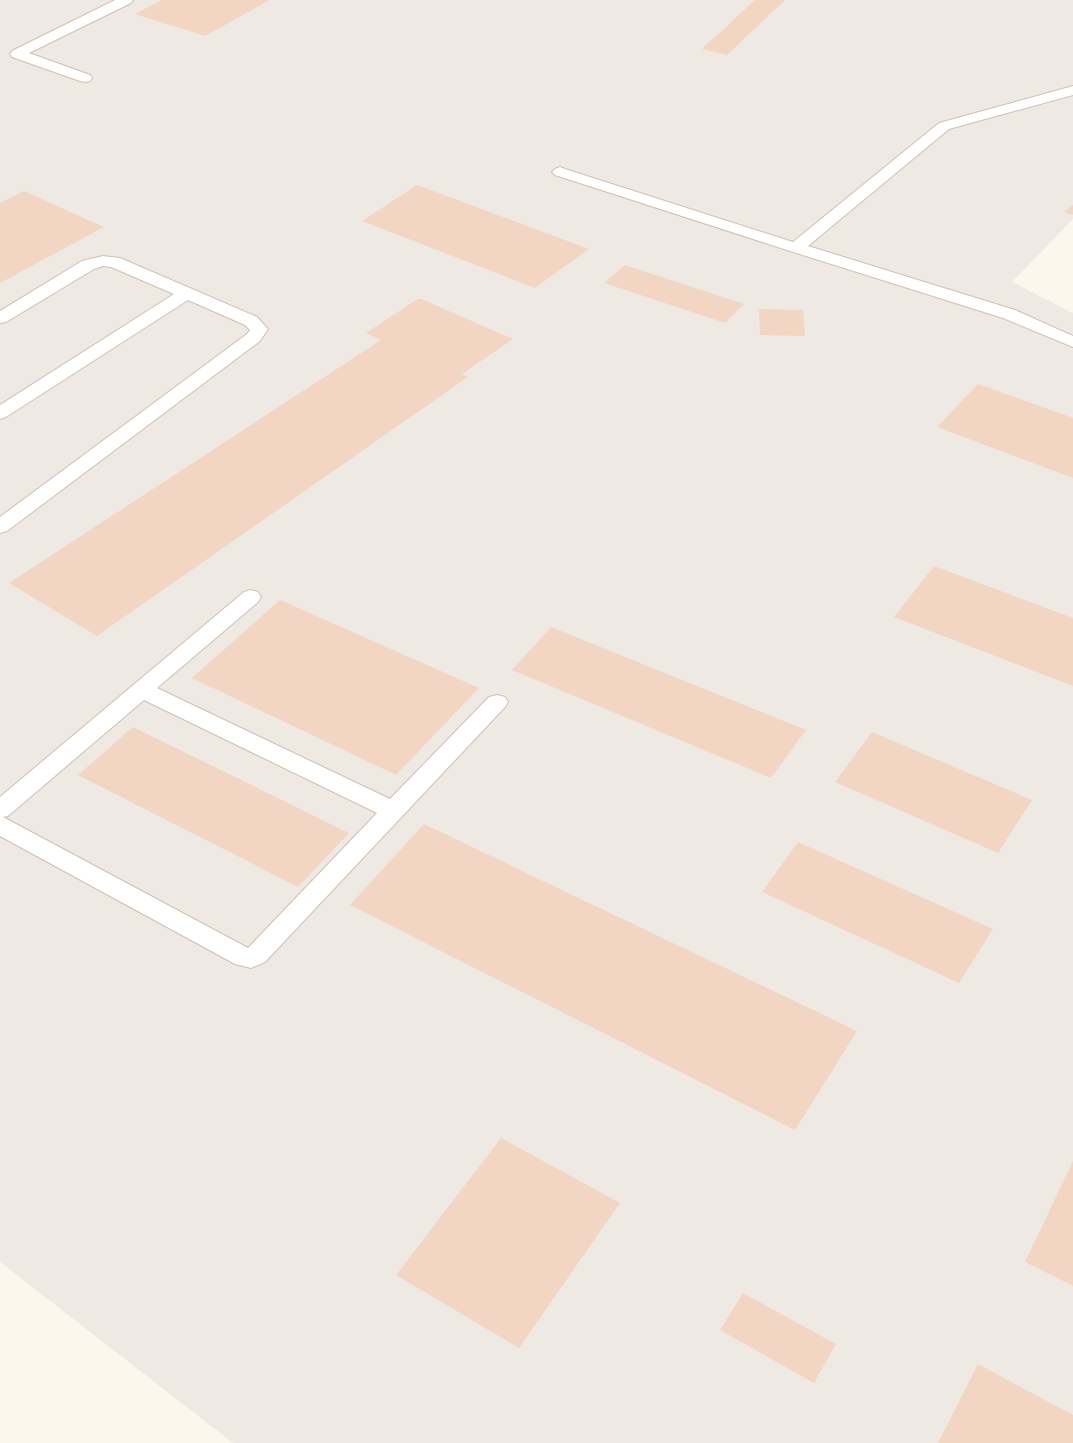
<svg xmlns="http://www.w3.org/2000/svg" width="1073" height="1443" font-family="'Work Sans',sans-serif">
<style>
.industrial{fill:#efe9e4}
.building{fill:#f3d5c3}
.lines{fill:none;stroke-linecap:round;stroke-linejoin:round}
.minor-casing{stroke:#d1beb0;stroke-width:2}
.minor{fill:#fff;fill-rule:evenodd}
</style>
<rect width="100%" height="100%" fill="#fdf6ec"/>
<!-- industrial -->
<path class="industrial" d="M0 0H1073V219L1012 282 1073 313V1443H233L0 1262Z"/>
<!-- building -->
<path class="building" d="M162 0H270L205 36 135 14Z
M755 0H785L727 55 702 49Z
M417 185 589 249 535 288 362 221Z
M24 191 104 227 0 283V203Z
M1073 205V215L1064 212Z
M625 265 744 304 725 323 604 283Z
M419 298 513 339 462 374 468 377 97 636 9 583 381 340 366 333Z
M759 309 803 310 805 336 760 335Z
M978 384 1073 418V478L937 427Z
M934 566 1073 618V686L894 617Z
M280 600 479 688 396 775 192 678Z
M551 627 806 730 771 778 512 670Z
M133 727 349 833 298 887 78 775Z
M872 732 1032 800 998 853 835 782Z
M424 824 857 1031 795 1130 350 905Z
M798 842 993 929 959 983 762 892Z
M501 1138 620 1203 519 1348 396 1275Z
M1073 1161V1286L1025 1262Z
M743 1293 836 1344 814 1383 720 1330Z
M978 1364 1073 1415V1443H938Z"/>
<g class="lines">
<defs>
<path id="minor" d="M115 0H133L131 3 29 53 90 75 92 78 90 81 85 82 80 81 12 57 10 54 12 51Z
M1073 86V95L949 129 808 246 1015 310 1073 336V347L1003 318 790 251 555 175 552 172 555 169 560 167 565 169 793 242 939 123Z
M103 256 120 258 257 317 268 329 260 341 7 531 0 533V517L247 334 250 330 245 325 188 300 6 417 0 419V405L174 294 111 267 103 266 94 269 6 322 0 323V311L82 261Z
M251 590 258 592 261 597 258 602 157 688 390 799 489 697 497 695 505 697 508 702 505 707 265 962 251 968 235 964 0 836V797L244 592ZM144 700 377 813 248 948 3 817 8 816Z"/>
</defs>
<!-- minor casing -->
<use href="#minor" class="minor-casing"/>
<!-- minor -->
<use href="#minor" class="minor"/>
</g>
</svg>
